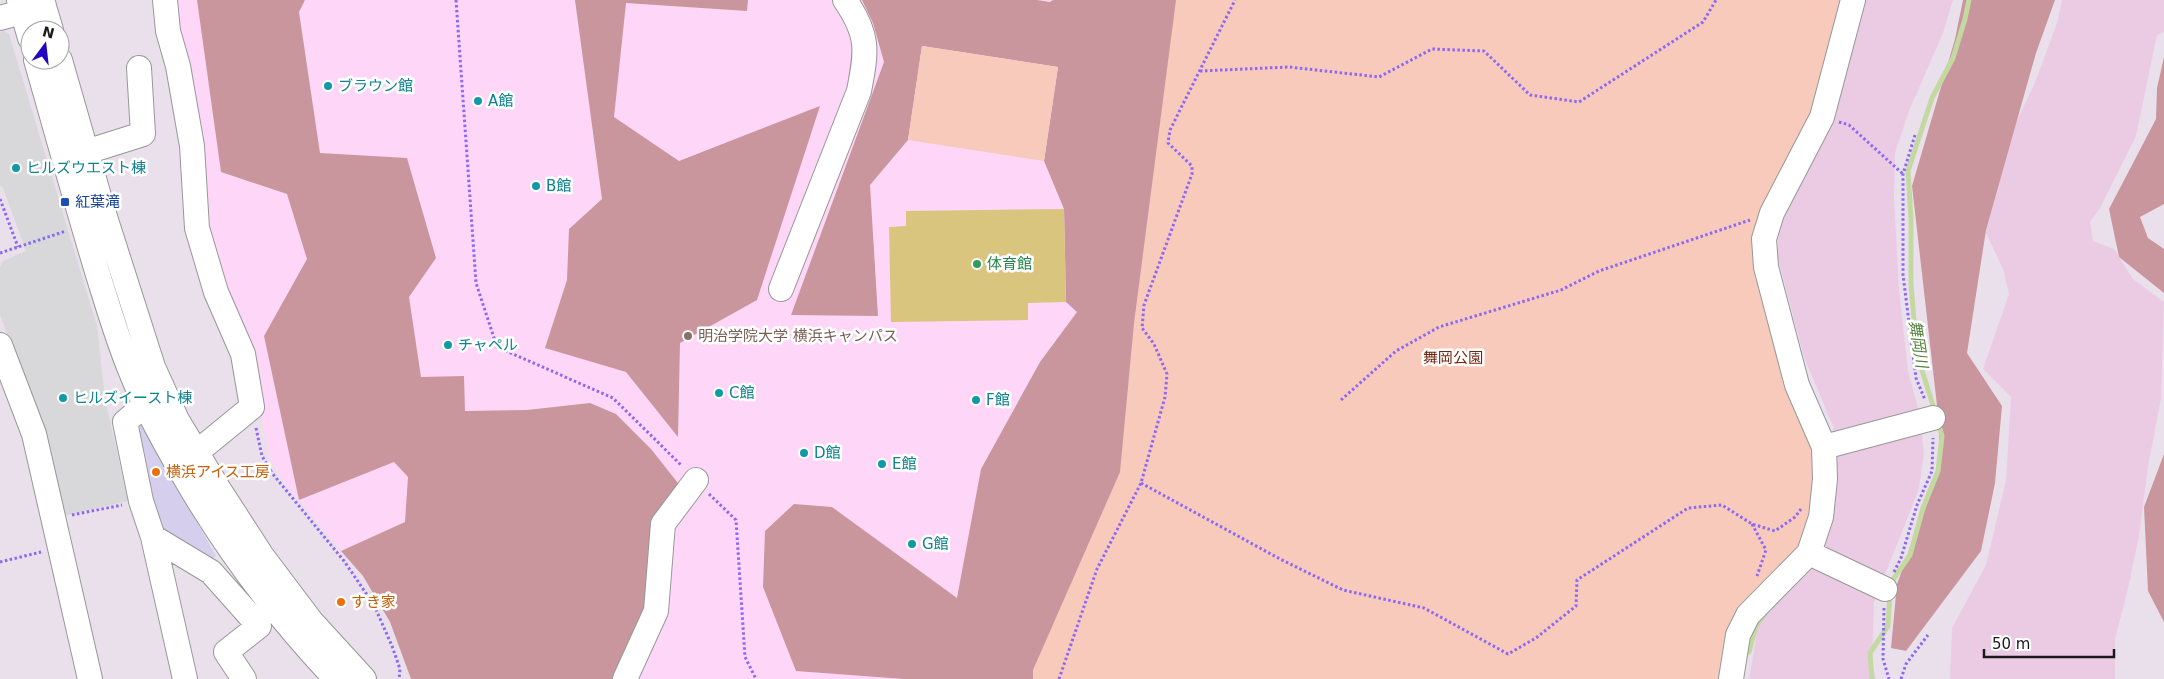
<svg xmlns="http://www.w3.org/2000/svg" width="2164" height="679" font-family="'DejaVu Sans','Noto Sans JP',sans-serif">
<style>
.residential{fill:#d8d7d9}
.commercial{fill:#d5cfed}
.education{fill:#fed7f8}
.farmland{fill:#ebcbe4}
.forest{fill:#ca969d}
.park{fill:#f7cabc}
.pitch{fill:#dac57f}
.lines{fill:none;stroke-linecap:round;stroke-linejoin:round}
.stream{stroke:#c4d9a1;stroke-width:5}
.minor-casing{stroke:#979797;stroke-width:26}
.path{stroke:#8c68f5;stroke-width:3;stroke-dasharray:2.5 2.5;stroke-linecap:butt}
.minor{stroke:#fff;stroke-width:24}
.culture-dot{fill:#0f9aa8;stroke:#fff;stroke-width:2}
.transit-dot{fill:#1a4fb4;stroke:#fff;stroke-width:2}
.leisure-dot{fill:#2e9e5b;stroke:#fff;stroke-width:2}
.education-dot{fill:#8d6e63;stroke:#fff;stroke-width:2}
.food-dot{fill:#e8710a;stroke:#fff;stroke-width:2}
.labels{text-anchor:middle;stroke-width:5;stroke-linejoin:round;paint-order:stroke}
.culture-label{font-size:15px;fill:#0d838f;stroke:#fff;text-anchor:start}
.transit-label{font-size:15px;fill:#164399;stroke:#fff;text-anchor:start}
.leisure-label{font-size:15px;fill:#27864d;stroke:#fff;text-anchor:start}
.education-label{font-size:15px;fill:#785e54;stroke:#fff;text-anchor:start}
.park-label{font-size:15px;fill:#73260e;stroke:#fff}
.food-label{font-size:15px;fill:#c56008;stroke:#fff;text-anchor:start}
.water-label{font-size:16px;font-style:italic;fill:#54813c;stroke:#fff}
</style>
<rect width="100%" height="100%" fill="#eae0ec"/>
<!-- residential -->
<path class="residential" d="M4 31 9 34 97 326 105 399 128 501 63 516 44 431 0 315V267L3 261 26 251 3 188 0 185V32Z"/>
<!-- commercial -->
<path class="commercial" d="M141 423 216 556 212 559 168 533 153 515 134 428Z"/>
<!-- education -->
<path class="education" d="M168 0H1176L1033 679H411L390 622 363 576 285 484 270 459 248 350 205 230Z"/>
<!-- farmland -->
<path class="farmland" d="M1861 0H1953L1943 33 1909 111 1895 153 1894 198 1899 289 1908 371 1919 412 1924 453 1919 489 1874 602 1872 661 1876 679H1749L1759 620 1832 519 1838 475 1833 426 1804 357 1777 255 1780 222Z
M2062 0H2164V32L2157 35 2136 136 2100 208 2090 222 2093 241 2114 249 2133 279 2164 302 2161 399 2148 466 2139 536 2127 593 2115 639V679H1950L1952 628 1986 565 2006 480 2011 397 1983 369 2009 294 2003 269 1986 233 1996 164 2034 85 2057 23Z"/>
<!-- forest -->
<path class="forest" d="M197 0H305L299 12 320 153 407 158 436 258 409 297 421 377 464 376 465 411 527 410 590 403 616 414 651 449 685 492 663 524 656 611 625 679H411L390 622 363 576 341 551 405 522 408 477 394 462 299 500 264 336 307 259 287 194 221 172Z
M575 0H748L747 11 626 3 614 117 679 161 820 106 757 300 680 343 678 437 626 372 545 348 567 280 569 229 602 199Z
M862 0H1037L1050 2 1053 0H1368L1772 213 1699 679H904L796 671 763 587 765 531 794 504 832 507 957 598 981 469 1040 362 1077 312 1066 302 1064 209 1044 161 1058 67 922 46 908 140 870 185 878 316 791 315 884 62 873 23Z
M1963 0H2055L2036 53 1986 230 1967 353 2002 406 1995 483 1981 551 1906 651 1891 648 1897 584 1939 472V423L1912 186 1955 39Z
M2164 57V204L2140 217 2148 238 2164 249V293L2119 257 2109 209 2156 119 2157 88Z
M2164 454V622L2148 591 2144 507Z"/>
<!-- park -->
<path class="park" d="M1176 0H1852L1822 117 1758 234 1819 448 1817 512 1804 542 1724 679H1033V670L1120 472 1134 323Z
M922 46 1058 67 1044 161 908 140Z"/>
<!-- pitch -->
<path class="pitch" d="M1064 209 1066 302 1028 303V320L891 322 889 227 906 226V211Z"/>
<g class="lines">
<!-- stream -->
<path class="stream" d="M1935 412 1921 367 1914 320 1911 284V219L1908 171 1932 98 1953 58 1965 19 1969 0
M1890 584 1910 555 1923 508 1938 471 1942 436 1938 422
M1749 652 1756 626 1765 614
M1872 679 1870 653 1888 626 1890 593"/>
<defs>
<path id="minor" d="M19 0 30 38
M42 0 51 30
M165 0 168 31 178 66 192 146 197 228 216 292 243 354 252 407 197 452
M0 18 44 6
M36 60C57 133 77 206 99 278 109 310 118 341 131 372 145 408 164 442 184 476 227 550 277 617 336 679
M60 60 105 217 153 367 177 420 218 488 262 556 311 621 364 679
M86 152 143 134 139 68
M781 289 859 91C867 50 869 35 845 0
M0 345 34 434 90 679
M158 397 146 404 125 422 141 501 153 537 185 679
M1824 447 1933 418
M153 537 211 572 259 626 226 652 244 679
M1809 553 1885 589
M625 679 656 611 663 524 696 480
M1731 679 1738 635 1748 615 1809 553 1821 517 1825 479 1824 447 1797 385 1766 267 1764 239 1772 213 1822 117 1853 0"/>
</defs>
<!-- minor casing -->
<use href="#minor" class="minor-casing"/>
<!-- path -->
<path class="path" d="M456 0 476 283 497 347 613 398 682 466
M1200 71 1289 67 1379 77 1432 49 1484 51 1530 95 1579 102 1703 22 1716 0
M1839 122 1849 125 1903 174
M1915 135 1903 174V275L1916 378 1925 400
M0 199 18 247
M0 253 66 231
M1341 400 1396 351 1439 327 1561 290 1599 271 1750 220
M256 428 262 456 272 473 344 561 374 605 392 646 400 669 399 679
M1141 483 1280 559 1343 590 1424 608 1508 654 1536 638 1576 606 1577 580 1688 508 1722 505 1752 524 1775 531 1795 517 1801 509
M709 494 736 520 745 657 756 679
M72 515 122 505
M1752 524 1766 550 1757 576
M0 562 41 552
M1894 572 1901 558 1917 505 1932 471 1933 438
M1884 608 1883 659 1889 679
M1059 679 1097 569 1141 483 1165 397 1167 374 1154 344 1142 328 1144 305 1192 174V166L1168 143 1170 130 1235 0
M1901 679 1906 664 1928 635"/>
<!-- minor -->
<use href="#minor" class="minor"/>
</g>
<!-- markers -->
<g class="culture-dot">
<circle cx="328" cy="86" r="5"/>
<circle cx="478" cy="101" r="5"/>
<circle cx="16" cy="168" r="5"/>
<circle cx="536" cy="186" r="5"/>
<circle cx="448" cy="345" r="5"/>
<circle cx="719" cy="393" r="5"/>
<circle cx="63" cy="398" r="5"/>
<circle cx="976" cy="400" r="5"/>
<circle cx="804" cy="453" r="5"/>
<circle cx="882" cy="464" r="5"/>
<circle cx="912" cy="544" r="5"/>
</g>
<rect class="transit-dot" x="60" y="197" width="10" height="10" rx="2.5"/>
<circle class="leisure-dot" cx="977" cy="264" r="5"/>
<circle class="education-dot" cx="688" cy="336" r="5"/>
<g class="food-dot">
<circle cx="156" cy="472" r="5"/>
<circle cx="341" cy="602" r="5"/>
</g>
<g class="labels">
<!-- culture labels -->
<g class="culture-label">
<text x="338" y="91">ブラウン館</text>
<text x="488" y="106">A館</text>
<text x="26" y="173">ヒルズウエスト棟</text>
<text x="546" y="191">B館</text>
<text x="458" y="350">チャペル</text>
<text x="729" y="398">C館</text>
<text x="73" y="403">ヒルズイースト棟</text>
<text x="986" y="405">F館</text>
<text x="814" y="458">D館</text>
<text x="892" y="469">E館</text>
<text x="922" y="549">G館</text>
</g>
<!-- transit labels -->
<g class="transit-label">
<text x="75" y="207">紅葉滝</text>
</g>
<!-- leisure labels -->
<g class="leisure-label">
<text x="987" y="269">体育館</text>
</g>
<!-- education labels -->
<g class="education-label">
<text x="698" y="341">明治学院大学 横浜キャンパス</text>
</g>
<!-- park labels -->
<g class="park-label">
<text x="1453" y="363">舞岡公園</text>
</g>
<!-- food labels -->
<g class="food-label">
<text x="166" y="477">横浜アイス工房</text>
<text x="351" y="607">すき家</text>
</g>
<!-- water labels -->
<g class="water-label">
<text transform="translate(1919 344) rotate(81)" y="6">舞岡川</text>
</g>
</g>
<!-- north arrow -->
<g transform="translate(45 45) rotate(15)"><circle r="24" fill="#ffffff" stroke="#a3a3a3"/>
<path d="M0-4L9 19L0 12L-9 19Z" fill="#2206bf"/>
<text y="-8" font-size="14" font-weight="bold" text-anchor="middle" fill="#1a1a1a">N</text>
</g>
<!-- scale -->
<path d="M1984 649v8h130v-8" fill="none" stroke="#1a1a1a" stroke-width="2.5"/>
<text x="1992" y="649" font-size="15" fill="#1a1a1a" stroke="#ffffff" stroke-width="4" paint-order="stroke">50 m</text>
</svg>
